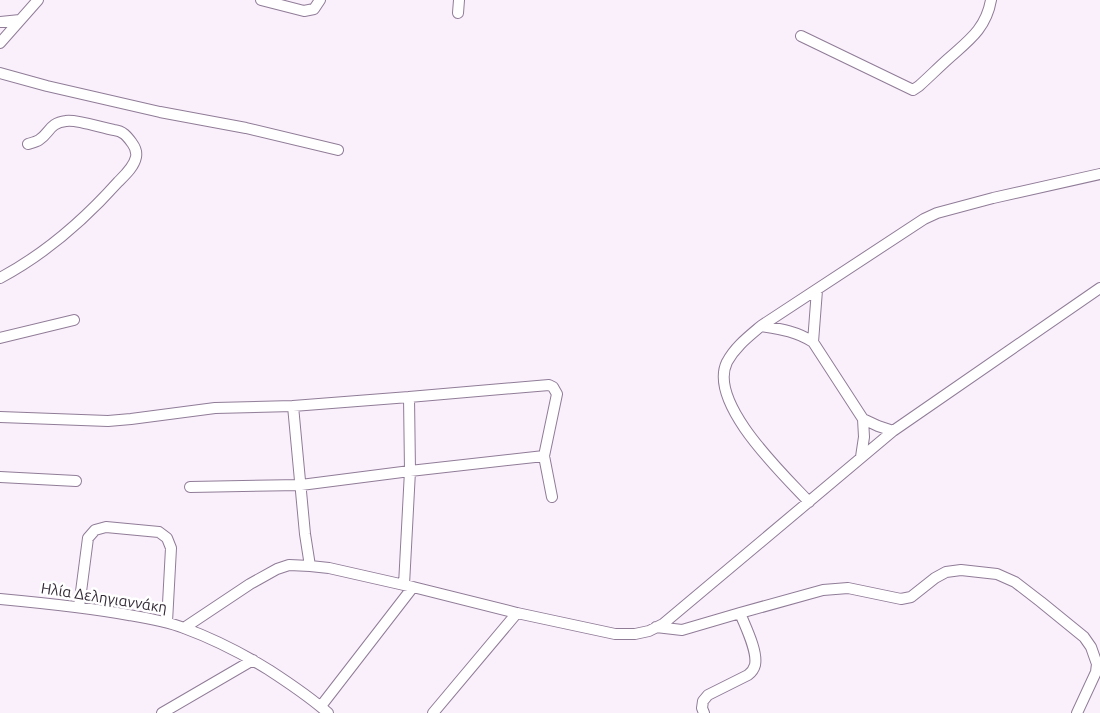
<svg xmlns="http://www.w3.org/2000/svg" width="1100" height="713" font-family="Ubuntu,sans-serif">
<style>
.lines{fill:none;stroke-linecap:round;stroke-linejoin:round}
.minor-casing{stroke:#907c97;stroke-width:12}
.minor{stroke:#fff;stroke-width:10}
.labels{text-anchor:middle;stroke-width:5;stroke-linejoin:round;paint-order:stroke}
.street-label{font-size:15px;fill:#322934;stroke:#fff}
</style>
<rect width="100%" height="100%" fill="#faf0fc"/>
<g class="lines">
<defs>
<path id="minor" d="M261 0 304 11 314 9 320 0
M458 13 459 0
M0 22 20 20
M801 36 913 90 919 86C929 77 938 68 948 59 968 41 986 29 991 0
M0 43 38 0
M0 73 47 86 160 112 246 128 338 150
M0 278C45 254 84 220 118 182 125 175 134 167 136 157 137 152 135 147 132 143 127 136 123 131 114 130 102 128 76 119 66 121 49 123 50 133 39 140 36 142 31 143 28 144
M761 326C780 329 796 331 813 342L863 419 864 437 861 457
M0 338 74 320
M813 342 817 290
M409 397 549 385 553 387 557 394 544 456
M293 406 305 534 310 566
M0 417 108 421 131 419 215 408 293 406 409 397 410 471 404 585
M863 419 878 426 893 431
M0 477 76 481
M190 487 301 485 410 471 544 456 552 497
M809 502C784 475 707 403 727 362 735 347 748 337 761 326L924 219 937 213 993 198 1100 174
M0 599C43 603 86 607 129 615 147 618 166 621 184 628 214 639 243 654 269 670 289 683 310 697 328 713
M79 607 88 538 95 530 106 527 159 532 167 538 171 548 167 622
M656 627 682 630 740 613 823 590 848 588 901 599 911 597 935 578 946 572 961 570 997 574 1015 582 1041 602 1084 637 1091 647 1097 664 1096 672 1077 713
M184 628 250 584 277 569 289 565 310 566 329 568 413 587 517 613 615 634H635L649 631 663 624 893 431 1100 288
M321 706 413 587
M162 713 253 660
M433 713 517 613
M704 713 702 708 703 701 708 695 748 675C752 672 754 669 755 665 758 651 745 626 740 613"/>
</defs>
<!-- minor casing -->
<use href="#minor" class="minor-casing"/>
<!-- minor -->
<use href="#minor" class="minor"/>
</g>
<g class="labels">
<!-- street labels -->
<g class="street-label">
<text transform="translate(104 598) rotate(9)" y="5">Ηλία Δεληγιαννάκη</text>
</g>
</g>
</svg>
